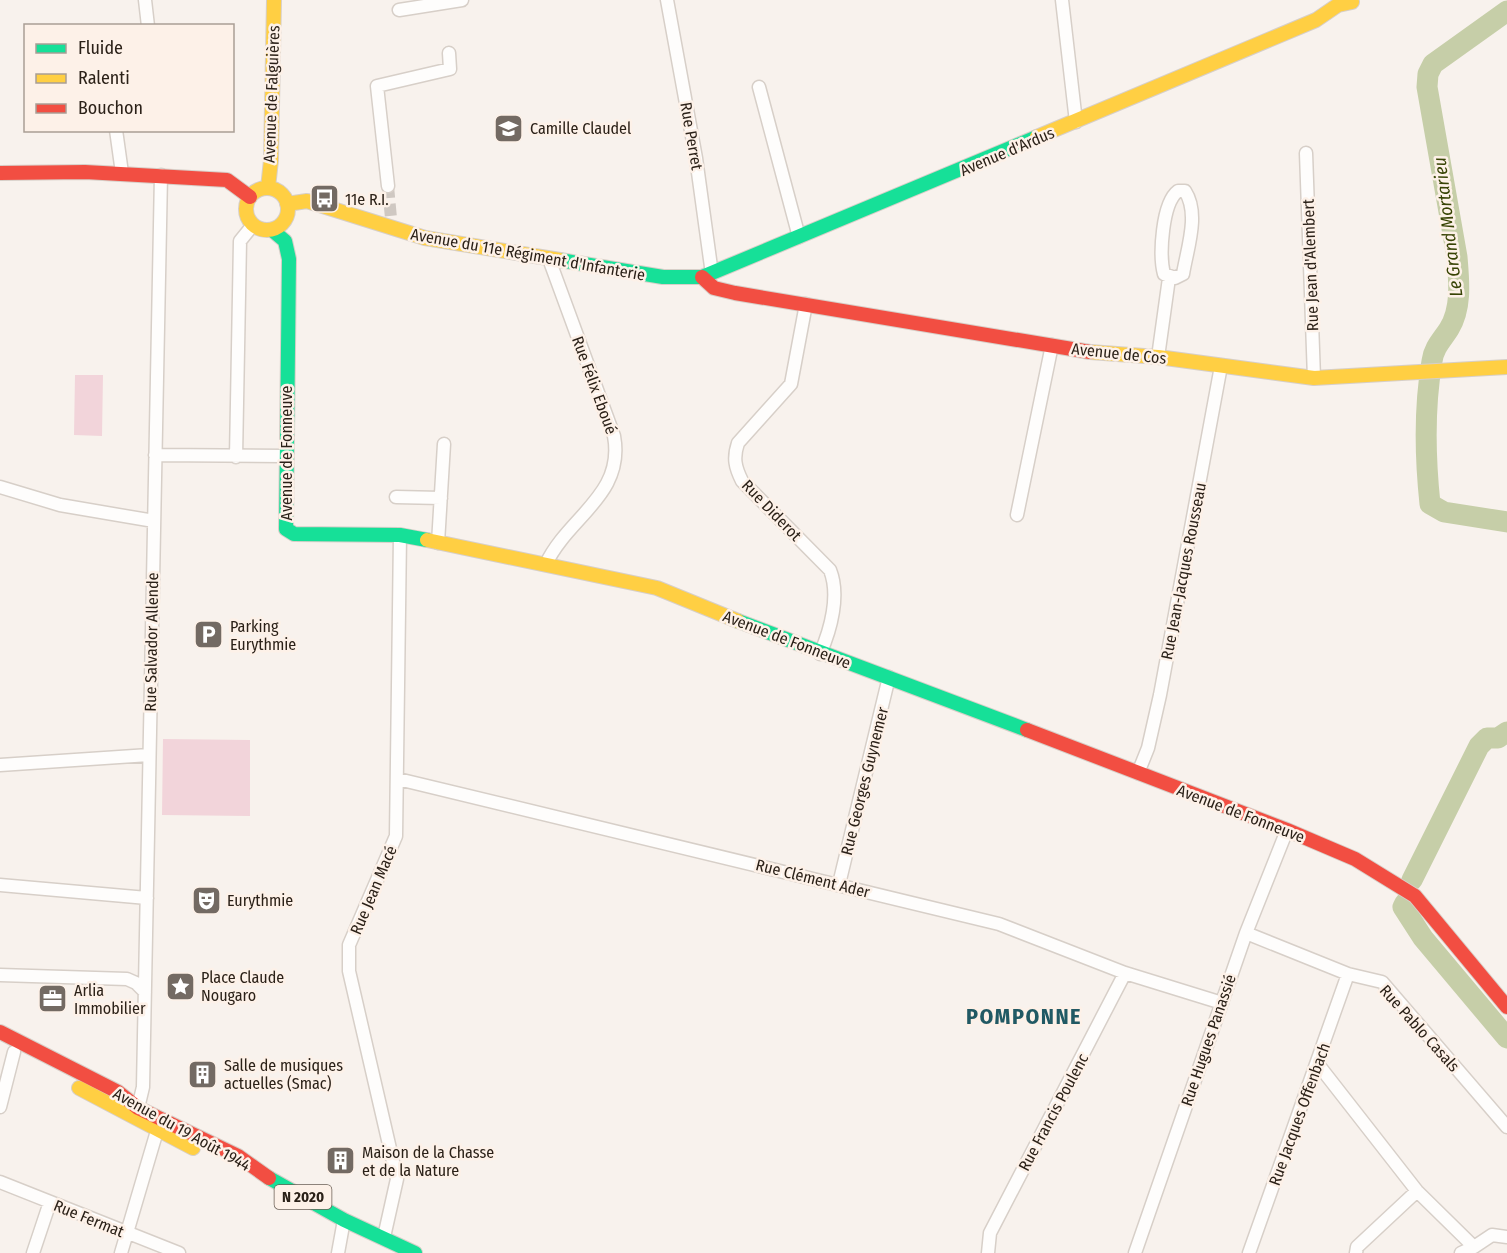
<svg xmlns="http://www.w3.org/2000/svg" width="1507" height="1253" font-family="'Fira Sans Condensed',sans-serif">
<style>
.green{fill:#f2d4da}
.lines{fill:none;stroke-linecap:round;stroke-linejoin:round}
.river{stroke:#c6cea8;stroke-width:21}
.street-tunnel{stroke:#cfc8c2;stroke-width:12;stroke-dasharray:12 6;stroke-linecap:butt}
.street-casing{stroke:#d7cfc8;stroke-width:15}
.fast-casing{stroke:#d7cfc8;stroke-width:16}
.slow-casing{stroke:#d7cfc8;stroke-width:16}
.jam-casing{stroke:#d7cfc8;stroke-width:16}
.street{stroke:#fefdfc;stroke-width:12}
.fast{stroke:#16e098;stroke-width:14}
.slow{stroke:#ffcf43;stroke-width:14}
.jam{stroke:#f24e42;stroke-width:14}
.labels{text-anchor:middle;stroke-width:5;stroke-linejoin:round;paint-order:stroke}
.shield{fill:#fdf1e8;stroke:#6a5f56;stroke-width:1.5}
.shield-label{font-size:15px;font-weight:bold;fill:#2b2118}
.street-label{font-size:16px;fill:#2b2118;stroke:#fdf1e8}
.poi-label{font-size:16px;fill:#2b2118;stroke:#fdf1e8;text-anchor:start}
.water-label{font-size:18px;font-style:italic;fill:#374304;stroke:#fdf1e8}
.district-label{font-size:22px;font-weight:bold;letter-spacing:1.5px;fill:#215964;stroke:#fdf1e8}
</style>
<rect width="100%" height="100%" fill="#f8f2ed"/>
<!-- green -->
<path class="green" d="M75 375H103L102 436 74 435Z
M163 739 250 740V816L162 815Z"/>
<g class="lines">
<!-- river -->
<path class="river" d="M1507 11 1433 64 1428 74 1427 87 1457 257C1459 281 1462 308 1449 329 1442 340 1434 347 1432 361 1424 408 1425 457 1430 504L1444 512 1507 522
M1412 880 1479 746 1487 738H1498L1507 732
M1405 903 1403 907 1423 938 1507 1038"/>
<!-- street-tunnel -->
<path class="street-tunnel" d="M388 186 392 229"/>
<defs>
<path id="street" d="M145 0 148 26
M667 0 696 158 712 274
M1062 0 1076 122
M399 10 462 0
M759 87 799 237
M116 130 122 173
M1306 153 1314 378
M388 186 377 86 450 69 449 53
M1178 191H1185C1200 214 1187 249 1183 274L1175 278 1164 274C1159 255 1162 203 1178 191Z
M806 304 791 384 738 443C733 458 735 467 742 481L830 570C840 595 831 629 820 654
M1158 357 1169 278
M155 455 285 456
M236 457 240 241 253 225
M0 487 60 505 154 521
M396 497 441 498
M1017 515 1052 345
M438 543 444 444
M546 564C568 517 625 495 614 436L549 259
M0 765 149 755
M1138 773 1148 748 1160 695 1221 366
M398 779 999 924 1125 973 1222 1003
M839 884 889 677
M0 885 147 898
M1246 933 1348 974 1382 982 1507 1127
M0 975 127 979 136 983 145 992
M1317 1063 1417 1191 1474 1247 1492 1235 1507 1237
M0 1107 14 1052
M138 1108 143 1087 161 175
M0 1182 179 1253
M384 1237 397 1179 349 971V945L396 836 400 535
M33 1253 50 1202
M121 1253 157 1131 161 1126
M338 1253 344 1220
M988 1253 990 1233 1125 973
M1135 1253 1246 933 1287 830
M1249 1253 1348 974
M1356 1253 1357 1247 1417 1191
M1461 1253 1474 1247"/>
<path id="fast" d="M272 230 285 241 289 259 286 529 294 534 400 535 427 540
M560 260 663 277H702L1037 137
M738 621 1027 730
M269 1178 344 1220 415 1253"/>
<path id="slow" d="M1037 137 1316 20 1338 5 1352 2
M268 188 271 160 274 0
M246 209a21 21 0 1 1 42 0a21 21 0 1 1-42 0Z
M287 204 307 201 425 238 560 260
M1090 352 1158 357 1314 378 1507 367
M427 540 657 588 738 621
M79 1088 193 1148"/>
<path id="jam" d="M0 173 85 172 227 180 250 197
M702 277 714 288 735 293 1090 352
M1027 730 1287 830 1355 859 1415 896 1507 1007
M0 1032 118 1092 138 1108 238 1156 269 1178"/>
</defs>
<!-- street casing -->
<use href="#street" class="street-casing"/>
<!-- fast casing -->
<use href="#fast" class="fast-casing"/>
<!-- slow casing -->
<use href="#slow" class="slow-casing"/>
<!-- jam casing -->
<use href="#jam" class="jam-casing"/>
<!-- street -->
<use href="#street" class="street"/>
<!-- fast -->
<use href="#fast" class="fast"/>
<!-- slow -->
<use href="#slow" class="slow"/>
<!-- jam -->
<use href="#jam" class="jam"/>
</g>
<!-- icons -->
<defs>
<symbol id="school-square" viewBox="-11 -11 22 22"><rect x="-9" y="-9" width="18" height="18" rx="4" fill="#736a63" stroke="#fdf1e8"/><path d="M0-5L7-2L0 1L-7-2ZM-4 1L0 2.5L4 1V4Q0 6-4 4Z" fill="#fff"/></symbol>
<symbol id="bus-square" viewBox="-11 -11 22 22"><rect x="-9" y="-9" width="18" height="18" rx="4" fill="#736a63" stroke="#fdf1e8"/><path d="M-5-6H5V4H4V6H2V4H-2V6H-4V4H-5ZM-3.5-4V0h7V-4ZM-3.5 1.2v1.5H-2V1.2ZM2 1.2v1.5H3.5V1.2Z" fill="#fff"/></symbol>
<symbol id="parking-square" viewBox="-11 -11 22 22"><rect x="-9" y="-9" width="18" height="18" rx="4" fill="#736a63" stroke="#fdf1e8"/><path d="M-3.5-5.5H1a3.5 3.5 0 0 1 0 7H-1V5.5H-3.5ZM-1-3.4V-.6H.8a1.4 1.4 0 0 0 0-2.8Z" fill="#fff"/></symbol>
<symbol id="theatre-square" viewBox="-11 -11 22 22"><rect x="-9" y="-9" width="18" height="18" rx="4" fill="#736a63" stroke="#fdf1e8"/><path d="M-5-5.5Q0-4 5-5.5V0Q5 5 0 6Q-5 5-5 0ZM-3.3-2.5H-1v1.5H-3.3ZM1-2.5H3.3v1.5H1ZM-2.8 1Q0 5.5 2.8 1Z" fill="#fff"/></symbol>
<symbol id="sight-square" viewBox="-11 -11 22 22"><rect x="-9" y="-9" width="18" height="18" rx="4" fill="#736a63" stroke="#fdf1e8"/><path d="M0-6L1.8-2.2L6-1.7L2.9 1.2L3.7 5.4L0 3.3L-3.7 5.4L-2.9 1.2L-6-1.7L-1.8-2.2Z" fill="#fff"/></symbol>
<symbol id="office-square" viewBox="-11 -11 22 22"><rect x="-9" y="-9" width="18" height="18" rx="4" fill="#736a63" stroke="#fdf1e8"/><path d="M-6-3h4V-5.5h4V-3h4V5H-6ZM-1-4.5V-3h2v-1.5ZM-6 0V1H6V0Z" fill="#fff"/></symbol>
<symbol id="building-square" viewBox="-11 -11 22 22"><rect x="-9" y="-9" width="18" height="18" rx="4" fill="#736a63" stroke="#fdf1e8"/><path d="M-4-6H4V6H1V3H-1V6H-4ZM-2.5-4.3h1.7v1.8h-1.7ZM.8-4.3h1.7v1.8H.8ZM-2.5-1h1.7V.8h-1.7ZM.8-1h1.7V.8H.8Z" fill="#fff"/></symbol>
</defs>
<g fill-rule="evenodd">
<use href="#school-square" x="492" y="112" width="33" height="33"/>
<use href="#bus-square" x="308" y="182" width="33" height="33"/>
<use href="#parking-square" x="192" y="618" width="33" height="33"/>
<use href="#theatre-square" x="190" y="884" width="33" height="33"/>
<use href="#sight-square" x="164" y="970" width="33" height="33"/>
<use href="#office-square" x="36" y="982" width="33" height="33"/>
<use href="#building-square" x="186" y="1058" width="33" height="33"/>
<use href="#building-square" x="324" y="1144" width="33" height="33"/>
</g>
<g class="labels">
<!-- shield labels -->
<rect class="shield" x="274.5" y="1185" width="57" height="24" rx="4.5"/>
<g class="shield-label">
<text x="303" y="1202">N 2020</text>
</g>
<!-- street labels -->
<g class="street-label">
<text transform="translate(271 94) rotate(-88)" y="6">Avenue de Falguières</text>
<text transform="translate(692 136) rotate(80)" y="6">Rue Perret</text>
<text transform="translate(1007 151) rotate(-23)" y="6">Avenue d'Ardus</text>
<text transform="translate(528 254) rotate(10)" y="6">Avenue du 11e Régiment d'Infanterie</text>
<text transform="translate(1310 265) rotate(-92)" y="6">Rue Jean d'Alembert</text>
<text transform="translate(1119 353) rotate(6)" y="6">Avenue de Cos</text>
<text transform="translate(595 385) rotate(70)" y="6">Rue Félix Eboué</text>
<text transform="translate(286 453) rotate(-90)" y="6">Avenue de Fonneuve</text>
<text transform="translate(772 510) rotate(46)" y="6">Rue Diderot</text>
<text transform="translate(1183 571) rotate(-79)" y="6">Rue Jean-Jacques Rousseau</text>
<text transform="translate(787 639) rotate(21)" y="6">Avenue de Fonneuve</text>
<text transform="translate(151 642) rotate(-89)" y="6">Rue Salvador Allende</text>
<text transform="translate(864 781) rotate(-76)" y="6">Rue Georges Guynemer</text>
<text transform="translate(1241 813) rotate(21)" y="6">Avenue de Fonneuve</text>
<text transform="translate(813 878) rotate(14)" y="6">Rue Clément Ader</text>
<text transform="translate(373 890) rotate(-67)" y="6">Rue Jean Macé</text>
<text transform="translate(1420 1028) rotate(48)" y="6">Rue Pablo Casals</text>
<text transform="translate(1208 1040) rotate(-71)" y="6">Rue Hugues Panassié</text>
<text transform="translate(1053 1112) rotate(-62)" y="6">Rue Francis Poulenc</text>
<text transform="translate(1299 1114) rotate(-70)" y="6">Rue Jacques Offenbach</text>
<text transform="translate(182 1129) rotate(29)" y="6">Avenue du 19 Août 1944</text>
<text transform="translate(89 1218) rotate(22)" y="6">Rue Fermat</text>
</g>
<!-- poi labels -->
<g class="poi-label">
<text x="530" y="134">Camille Claudel</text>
<text x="345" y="205">11e R.I.</text>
<text x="230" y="632">Parking<tspan x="230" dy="18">Eurythmie</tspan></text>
<text x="227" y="906">Eurythmie</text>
<text x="201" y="983">Place Claude<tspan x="201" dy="18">Nougaro</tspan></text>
<text x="74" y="996">Arlia<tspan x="74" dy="18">Immobilier</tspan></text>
<text x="224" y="1071">Salle de musiques<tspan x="224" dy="18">actuelles (Smac)</tspan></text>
<text x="362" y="1158">Maison de la Chasse<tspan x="362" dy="18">et de la Nature</tspan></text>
</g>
<!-- water labels -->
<g class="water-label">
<text transform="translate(1448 227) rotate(-97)" y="6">Le Grand Mortarieu</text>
</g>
<!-- district labels -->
<g class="district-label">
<text x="1024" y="1024">POMPONNE</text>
</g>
</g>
<!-- legend -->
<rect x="24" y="24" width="210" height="108" fill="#fdf1e8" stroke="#a99e95" stroke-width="1.5"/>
<rect x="36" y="44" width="30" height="9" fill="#16e098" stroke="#a99e95" stroke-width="1.5"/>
<text x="78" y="54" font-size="18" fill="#2b2118">Fluide</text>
<rect x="36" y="74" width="30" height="9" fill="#ffcf43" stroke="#a99e95" stroke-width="1.5"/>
<text x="78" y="84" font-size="18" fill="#2b2118">Ralenti</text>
<rect x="36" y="104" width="30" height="9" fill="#f24e42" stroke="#a99e95" stroke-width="1.5"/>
<text x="78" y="114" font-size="18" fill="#2b2118">Bouchon</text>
</svg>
